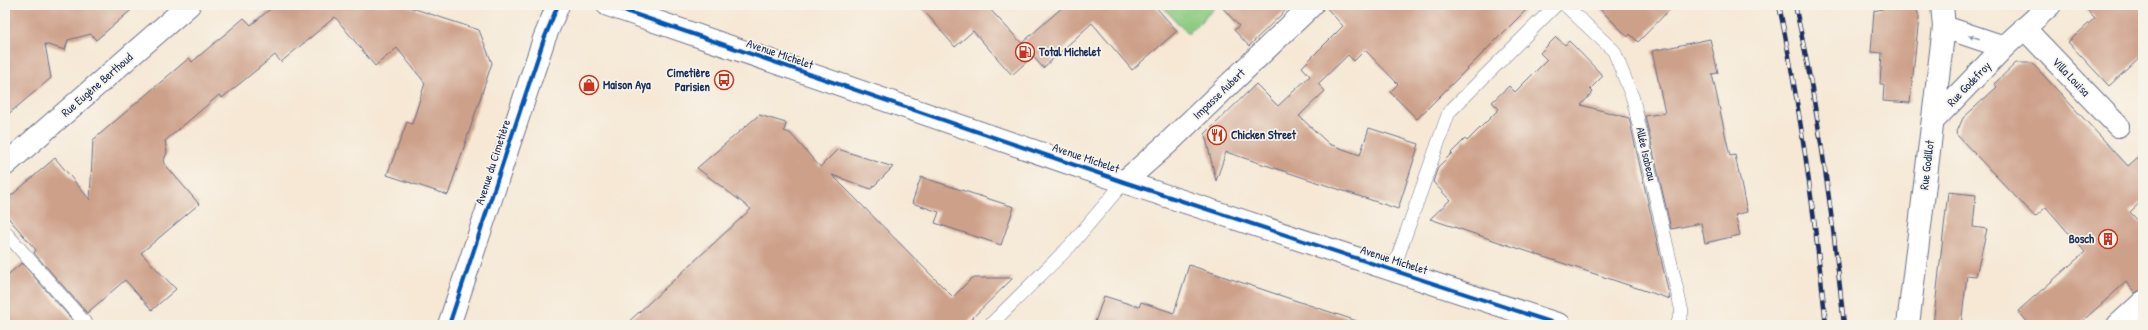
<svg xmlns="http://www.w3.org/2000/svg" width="2148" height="330" font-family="'Patrick Hand',sans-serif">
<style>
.green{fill:#8bca81;stroke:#537c70}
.building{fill:#cda08a}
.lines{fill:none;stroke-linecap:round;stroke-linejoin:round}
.service-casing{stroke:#687088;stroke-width:14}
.minor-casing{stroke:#687088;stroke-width:24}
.primary-casing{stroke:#687088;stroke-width:24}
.service{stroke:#fff;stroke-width:13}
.minor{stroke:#fff;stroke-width:22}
.primary{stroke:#fff;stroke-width:22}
.rail-casing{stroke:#1b2f5e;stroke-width:4.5}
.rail{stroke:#f7f3e8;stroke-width:3;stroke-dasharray:9;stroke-linecap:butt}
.cycleway-casing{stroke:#f7f3e8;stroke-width:6}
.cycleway{stroke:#0057b8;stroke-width:4}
.oneway{fill:#8d97ae}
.labels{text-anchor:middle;stroke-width:3.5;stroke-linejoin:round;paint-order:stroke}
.poi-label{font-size:12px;font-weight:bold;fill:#1b2f5e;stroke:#f7f3e8;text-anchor:start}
.street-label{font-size:12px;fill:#1b2f5e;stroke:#f7f3e8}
</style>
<rect width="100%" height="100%" fill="#f7f3e8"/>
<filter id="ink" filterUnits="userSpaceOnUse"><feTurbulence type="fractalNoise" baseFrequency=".025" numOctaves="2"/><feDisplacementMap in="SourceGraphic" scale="8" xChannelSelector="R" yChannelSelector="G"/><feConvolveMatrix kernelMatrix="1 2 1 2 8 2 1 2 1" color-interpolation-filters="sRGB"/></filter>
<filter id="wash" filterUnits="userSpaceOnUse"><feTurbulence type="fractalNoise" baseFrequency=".012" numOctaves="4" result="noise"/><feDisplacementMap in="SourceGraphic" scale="16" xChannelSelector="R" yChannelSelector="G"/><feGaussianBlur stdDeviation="0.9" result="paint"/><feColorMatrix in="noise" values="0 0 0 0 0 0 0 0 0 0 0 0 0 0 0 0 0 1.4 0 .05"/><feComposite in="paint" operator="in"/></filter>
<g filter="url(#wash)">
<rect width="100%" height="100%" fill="#f6e8d5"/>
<!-- green -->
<path class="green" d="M1161 5H1218L1188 34Z"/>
<g id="blocks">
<!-- building -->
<path class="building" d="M5 5H137L96 40 91 34 68 40 65 50 45 44 51 78 5 117Z
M275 5H403L479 30 492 63 448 195 387 175 407 122 412 124 425 83 397 48 375 66 335 17 281 62 275 55 222 98 219 95 165 141 167 153 163 162 199 204 141 253 176 289 152 310 125 280 87 313 34 253 36 250 5 214V201L55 158 90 200 93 140 189 58 192 62 244 18 251 25Z
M919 5H986L1028 50 1022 43 1065 5H1154L1177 31 1132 70 1092 23 1043 68 1033 56 1012 75 973 31 955 47Z
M1220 5H1291L1249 46 1234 30 1239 26Z
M1324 5H1531L1417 119 1390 92 1398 84 1365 50 1354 61 1348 55 1318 84 1325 91 1299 116 1329 144 1360 155 1369 128 1419 144 1398 209 1226 152 1216 181 1205 134 1256 84 1278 106 1310 76 1302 67 1343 26Z
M1596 5H1674L1638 42 1630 34 1628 37Z
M1881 5H1915L1919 17 1910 103 1883 101 1884 84H1880L1882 53 1871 52 1874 11 1882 9Z
M2083 5H2143V54L2109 86 2068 42 2095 18Z
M1556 37 1565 45 1569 41 1603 76 1590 89 1593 92 1581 105 1629 118 1670 299 1430 219 1450 200 1433 182 1438 167 1451 154 1453 155 1451 153 1465 139 1467 141 1499 109 1492 102 1509 86 1515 92 1547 60 1540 53Z
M1710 39 1718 73 1712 74 1730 156 1735 155 1747 212 1735 215 1740 235 1705 243 1701 223 1671 229 1645 116 1665 113 1652 51Z
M2016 63H2032L2128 166 2143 153V200L2130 212 2143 226V290L2135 293 2126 282 2078 325H2030L2018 311 2085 252 2046 207 2035 217 1956 134 1963 118 1997 87 1994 84Z
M759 115 786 123 784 131 790 133 820 167 838 149 893 167 871 189 832 175 953 297 972 278H1013L965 325H625L751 209 697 168Z
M921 177 1014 207 1001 245 935 223 939 212 912 203Z
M1948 192 1976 195 1973 227 1987 229 1976 276 1967 275 1961 325H1933Z
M22 263 75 323 73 325H5V277Z
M1189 265 1357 321 1356 325H1094L1104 296 1139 307 1141 302 1174 313Z"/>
</g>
</g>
<g filter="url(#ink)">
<use href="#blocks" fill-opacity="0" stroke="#687088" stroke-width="1"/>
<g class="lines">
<defs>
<path id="service" d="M1565 5 1614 51 1633 99 1682 312 1677 325
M5 232 87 325
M1393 270 1449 112 1556 5
M990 325 1070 246 1124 182"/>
<path id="minor" d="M1944 27 2004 47
M2024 28 2118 126
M1933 121 2004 47 2050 5
M5 165 189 5
M1124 182 1168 143 1312 5
M449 325 544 39 558 5
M1908 325 1944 27 1942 5
M2118 325 2143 302"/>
<path id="primary" d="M608 5 1124 182 1560 325"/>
</defs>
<!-- service casing -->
<use href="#service" class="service-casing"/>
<!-- minor casing -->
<use href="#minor" class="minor-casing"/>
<!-- primary casing -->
<use href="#primary" class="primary-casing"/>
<!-- service -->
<use href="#service" class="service"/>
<!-- minor -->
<use href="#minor" class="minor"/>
<!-- primary -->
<use href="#primary" class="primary"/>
<defs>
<path id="rail" d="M1779 5C1801 111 1815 217 1826 325
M1795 5C1819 110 1833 218 1844 325"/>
</defs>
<!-- rail casing -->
<use href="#rail" class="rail-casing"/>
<!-- rail -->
<use href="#rail" class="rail"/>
<defs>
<path id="cycleway" d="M608 5 1124 182 1560 325
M449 325 544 39 558 5"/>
</defs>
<!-- cycleway casing -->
<use href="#cycleway" class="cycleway-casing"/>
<!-- cycleway -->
<use href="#cycleway" class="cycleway"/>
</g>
<!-- one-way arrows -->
<defs><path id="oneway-solid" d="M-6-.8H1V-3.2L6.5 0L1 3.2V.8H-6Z"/></defs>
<use class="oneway" href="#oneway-solid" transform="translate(1974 37) rotate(-162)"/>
</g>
<!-- icons -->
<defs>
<symbol id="fuel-ring" viewBox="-11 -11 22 22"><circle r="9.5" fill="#f7f3e8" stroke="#c8321e" stroke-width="1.5"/><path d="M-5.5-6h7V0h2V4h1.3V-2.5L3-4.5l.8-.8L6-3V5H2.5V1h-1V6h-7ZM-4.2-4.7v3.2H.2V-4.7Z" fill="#c8321e"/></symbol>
<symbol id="bus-ring" viewBox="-11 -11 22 22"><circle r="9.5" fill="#f7f3e8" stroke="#c8321e" stroke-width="1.5"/><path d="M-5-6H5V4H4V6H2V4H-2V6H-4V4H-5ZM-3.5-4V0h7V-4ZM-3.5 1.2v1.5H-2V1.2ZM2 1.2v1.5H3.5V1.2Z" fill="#c8321e"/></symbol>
<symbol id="shop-ring" viewBox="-11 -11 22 22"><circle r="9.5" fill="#f7f3e8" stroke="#c8321e" stroke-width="1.5"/><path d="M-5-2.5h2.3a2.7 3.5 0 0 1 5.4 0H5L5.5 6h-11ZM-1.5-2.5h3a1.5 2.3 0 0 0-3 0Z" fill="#c8321e"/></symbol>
<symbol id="restaurant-ring" viewBox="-11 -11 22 22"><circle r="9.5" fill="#f7f3e8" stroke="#c8321e" stroke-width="1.5"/><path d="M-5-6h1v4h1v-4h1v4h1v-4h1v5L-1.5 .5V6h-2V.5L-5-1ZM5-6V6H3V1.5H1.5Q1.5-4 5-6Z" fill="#c8321e"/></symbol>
<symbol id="building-ring" viewBox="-11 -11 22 22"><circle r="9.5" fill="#f7f3e8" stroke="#c8321e" stroke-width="1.5"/><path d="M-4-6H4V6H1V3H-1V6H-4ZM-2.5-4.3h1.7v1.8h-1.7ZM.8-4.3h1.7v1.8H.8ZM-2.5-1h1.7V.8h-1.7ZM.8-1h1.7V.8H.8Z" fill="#c8321e"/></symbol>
</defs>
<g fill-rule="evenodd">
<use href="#fuel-ring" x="1014" y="41" width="22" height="22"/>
<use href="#bus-ring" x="713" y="69" width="22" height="22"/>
<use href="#shop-ring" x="578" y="74" width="22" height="22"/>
<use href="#restaurant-ring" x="1206" y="124" width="22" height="22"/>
<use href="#building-ring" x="2097" y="228" width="22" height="22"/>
</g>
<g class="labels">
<!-- poi labels -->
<g class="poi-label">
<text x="1039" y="56">Total Michelet</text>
<text x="710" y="77" text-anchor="end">Cimetière<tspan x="710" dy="14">Parisien</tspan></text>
<text x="603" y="89">Maison Aya</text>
<text x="1231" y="139">Chicken Street</text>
<text x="2094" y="243" text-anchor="end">Bosch</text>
</g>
<!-- street labels -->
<g class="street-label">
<text transform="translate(780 54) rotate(19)" y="4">Avenue Michelet</text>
<text transform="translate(2071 77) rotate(46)" y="4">Villa Louisa</text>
<text transform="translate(1969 84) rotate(-46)" y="4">Rue Godefroy</text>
<text transform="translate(97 85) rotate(-41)" y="4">Rue Eugène Berthoud</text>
<text transform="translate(1219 94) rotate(-44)" y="4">Impasse Aubert</text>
<text transform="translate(1646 154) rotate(77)" y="4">Allée Isabeau</text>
<text transform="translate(1086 158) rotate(19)" y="4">Avenue Michelet</text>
<text transform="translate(493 162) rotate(-72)" y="4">Avenue du Cimetière</text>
<text transform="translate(1927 165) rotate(-83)" y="4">Rue Godillot</text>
<text transform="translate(1394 260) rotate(18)" y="4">Avenue Michelet</text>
</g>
</g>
<!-- margin -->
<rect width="2148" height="330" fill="none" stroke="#f7f3e8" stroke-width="20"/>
</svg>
